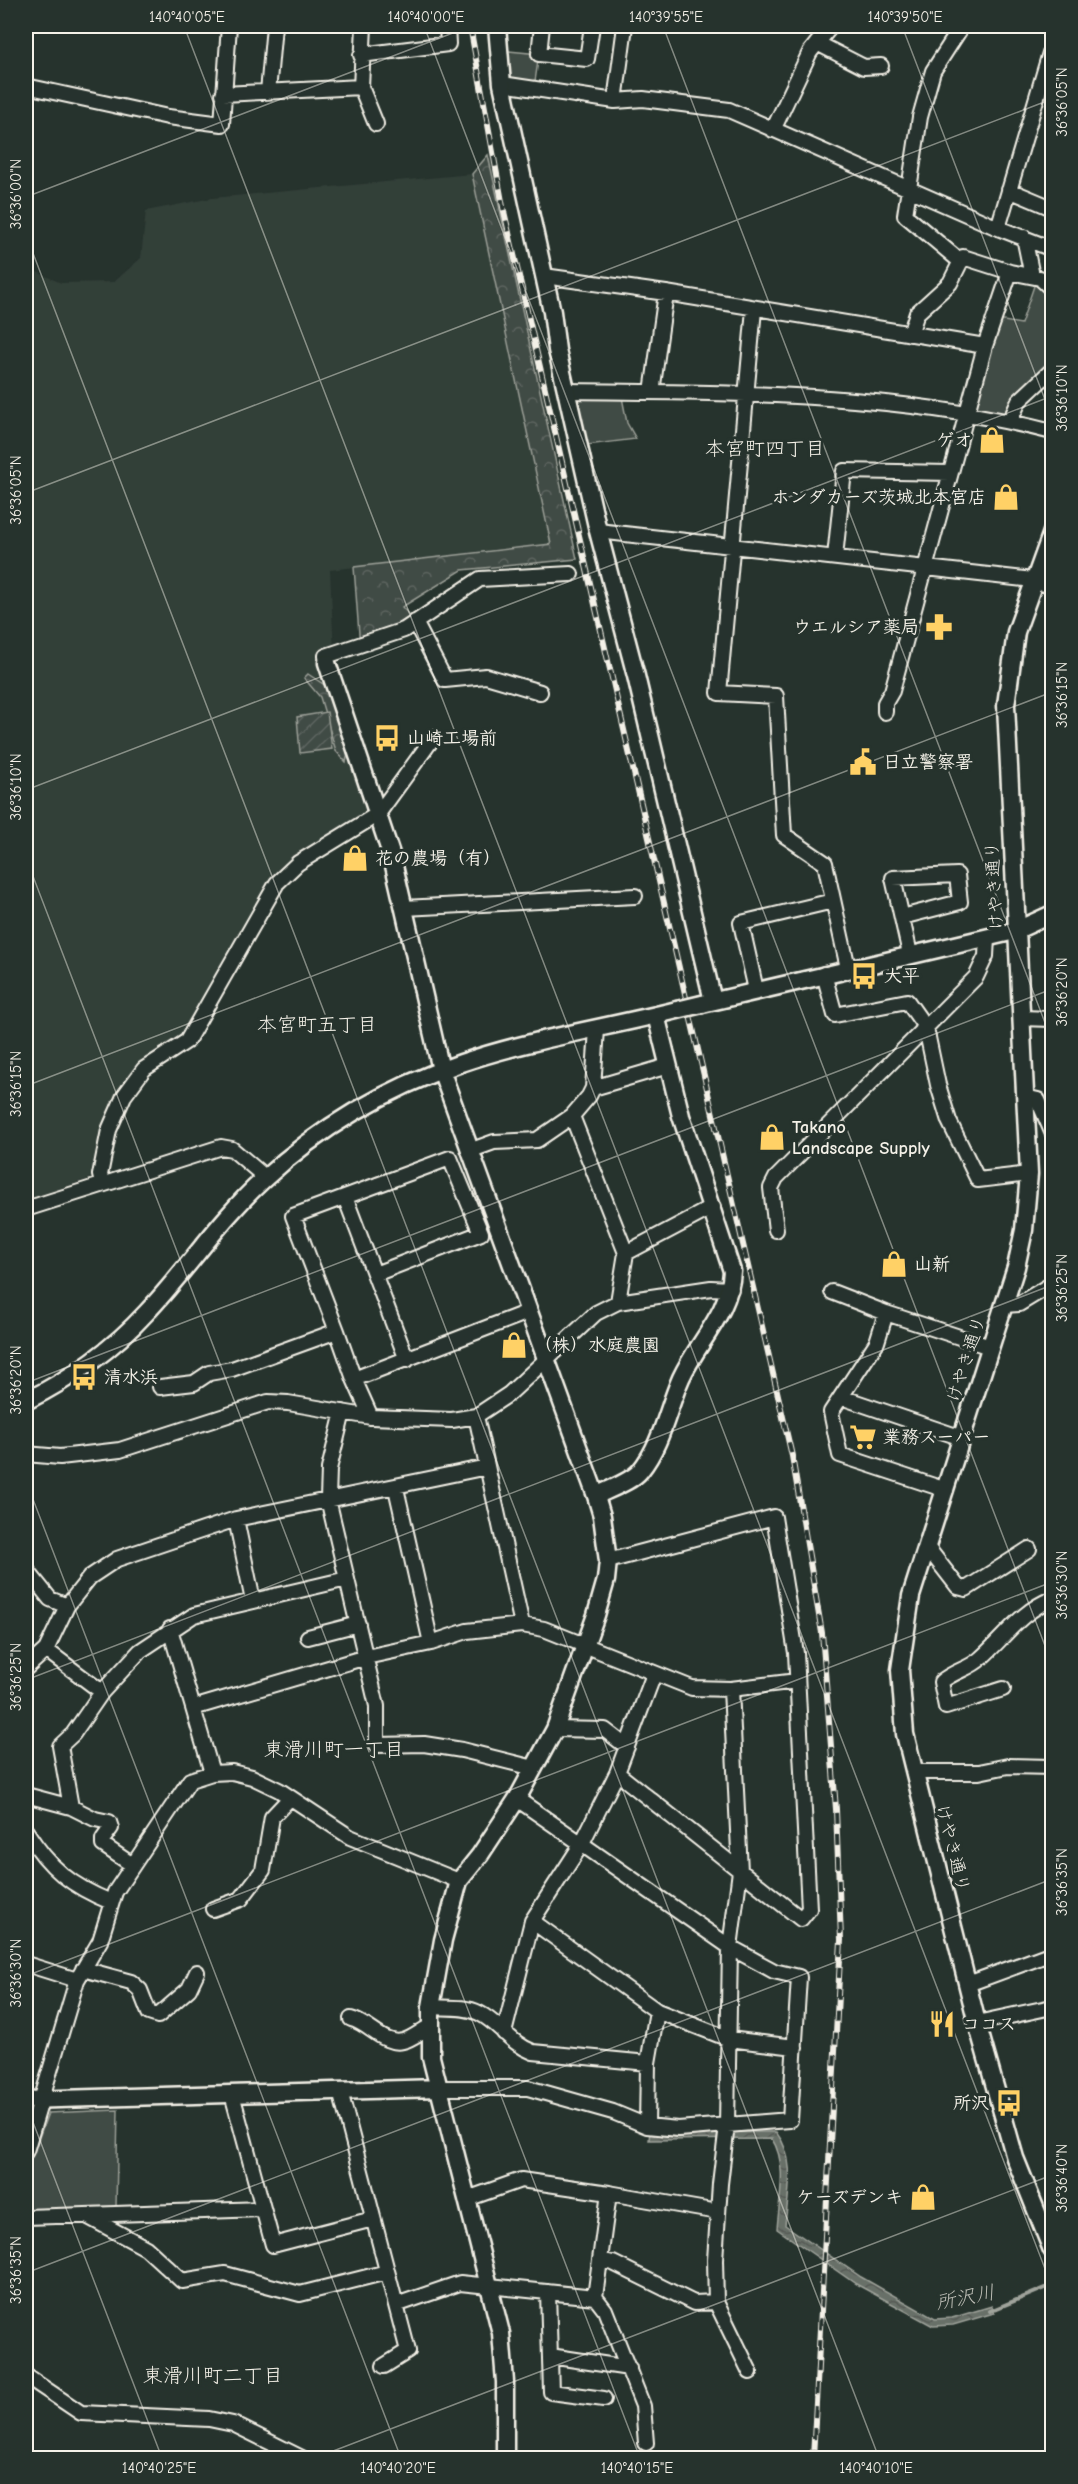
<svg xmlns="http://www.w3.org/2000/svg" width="1078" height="2484" font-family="'Comic Neue','Klee One',sans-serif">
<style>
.built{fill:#333f39}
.green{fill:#414b45;stroke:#9a9e96;stroke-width:1.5}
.forest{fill:url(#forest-crowns);stroke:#9a9e96;stroke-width:1.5}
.garden{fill:url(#garden-furrows);stroke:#9a9e96;stroke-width:1.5}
.water{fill:url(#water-waves);stroke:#9fa39b;stroke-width:1.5}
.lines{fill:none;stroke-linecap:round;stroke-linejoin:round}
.stream{stroke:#9fa39b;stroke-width:4}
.minor-casing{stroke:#f4f1e8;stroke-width:18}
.tertiary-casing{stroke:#f4f1e8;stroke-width:21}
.minor{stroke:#26332d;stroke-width:14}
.tertiary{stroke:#26332d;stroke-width:16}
.rail-casing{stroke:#f4f1e8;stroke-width:6}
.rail{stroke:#26332d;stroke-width:4;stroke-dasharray:11;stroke-linecap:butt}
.tertiary-bridge-casing{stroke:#f4f1e8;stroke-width:21;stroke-linecap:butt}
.tertiary-bridge{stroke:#26332d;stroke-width:16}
.ticks{fill:none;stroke:#f4f1e8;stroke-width:1.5;stroke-opacity:0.45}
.labels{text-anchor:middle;stroke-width:6;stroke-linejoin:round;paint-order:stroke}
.poi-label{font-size:18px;font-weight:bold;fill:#f4f1e8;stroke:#26332d;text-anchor:start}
.street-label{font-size:18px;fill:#f4f1e8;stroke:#26332d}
.neighbourhood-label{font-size:20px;fill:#f4f1e8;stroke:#26332d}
.water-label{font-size:20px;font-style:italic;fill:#bcbdb5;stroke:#26332d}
.neatline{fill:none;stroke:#f4f1e8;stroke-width:2}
.ticks-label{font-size:15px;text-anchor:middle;fill:#f4f1e8}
</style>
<defs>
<pattern id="forest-crowns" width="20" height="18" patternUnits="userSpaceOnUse" patternTransform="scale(1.5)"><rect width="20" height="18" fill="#414b45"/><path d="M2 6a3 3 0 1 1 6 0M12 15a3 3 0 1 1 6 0" fill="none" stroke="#5d6560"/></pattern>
<pattern id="garden-furrows" width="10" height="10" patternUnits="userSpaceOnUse" patternTransform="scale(1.5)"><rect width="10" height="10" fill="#414b45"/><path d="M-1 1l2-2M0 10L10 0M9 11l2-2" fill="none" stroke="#5d6560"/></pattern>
<pattern id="water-waves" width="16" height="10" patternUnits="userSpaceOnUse" patternTransform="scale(1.5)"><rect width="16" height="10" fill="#676f68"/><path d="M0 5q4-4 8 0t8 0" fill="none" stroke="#565a55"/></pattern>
</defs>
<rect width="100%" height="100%" fill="#26332d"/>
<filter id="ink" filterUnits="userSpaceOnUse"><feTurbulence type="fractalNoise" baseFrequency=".0167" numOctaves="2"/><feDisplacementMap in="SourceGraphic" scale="12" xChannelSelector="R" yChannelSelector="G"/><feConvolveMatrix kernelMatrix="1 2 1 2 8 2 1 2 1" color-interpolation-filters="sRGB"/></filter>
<g filter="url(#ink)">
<!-- built -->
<path class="built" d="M472 174 551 544 330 570 335 674 370 816 294 865 187 1041 144 1069 124 1096 100 1175 26 1200V267L61 283 114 282 141 258 146 211 212 198Z"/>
<!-- green -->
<path class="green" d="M499 50 539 54 534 88 502 84Z
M1035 283 1052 291V363L1023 392 1007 416 973 408 998 320 1021 324Z
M566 391 621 392 627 423 636 439 579 446Z
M118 2110 116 2207 26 2216V2173L48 2113Z"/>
<!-- forest -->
<path class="forest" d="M488 155 577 559 462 570 402 607 415 622 360 647 354 567 551 544 472 174Z
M308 674 326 686 348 754 346 762 336 751 320 697 304 678Z"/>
<!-- garden -->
<path class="garden" d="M327 712 332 749 300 753 297 717Z"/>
<!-- water -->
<path class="water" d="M650 2132H776C797 2159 788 2193 785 2225L861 2277 935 2319 952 2318 992 2306 994 2313 953 2325 933 2326 856 2284 777 2229C779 2200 788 2164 772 2139L649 2140Z"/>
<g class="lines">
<!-- stream -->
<path class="stream" d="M990 2311 1048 2287"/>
<defs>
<path id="minor" d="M364 26 361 87 376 124
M542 26 539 54 587 59 592 26
M817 43 864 67 881 66
M361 55 448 44 447 26
M502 84 615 101 643 99 729 110 998 228 1052 249
M26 86 168 117 222 124 229 26
M268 92 274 26
M223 94 361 87
M615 101 625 26
M773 130 810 52 831 26
M1009 190 1052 208
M998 228 1052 46
M1024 237 1032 276
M961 262 905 215 920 117 933 71 962 26
M544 276 666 293 985 346
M754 309 719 693 776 696 784 835 825 863 848 968
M910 334 917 313 950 283 963 257 1010 272
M566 391C728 393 894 391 1052 432
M652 392 666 293
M1010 421 1019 401 1052 370
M598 531 1033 580 1052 587
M835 557 844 471 950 473
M415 622 445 680 486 676 540 692
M327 663 326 656 404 630 480 579 571 574
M885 712V703L892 691 985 346 1010 272 1040 278 1052 289
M404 908 635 896
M902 917 960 902 957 875 893 878 910 954
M824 974 835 1015 907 1001 926 1028 938 1085 949 1121 978 1180 1029 1174
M756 990 741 923 833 901
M1021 1018 1052 1019
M593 1088 668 1066
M1025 1097 1038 1100 1052 1132
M572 1116 626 1253
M469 1151 494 1142 537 1140 572 1116 589 1096 593 1088 597 1029
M102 1184 100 1175 109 1130 124 1096 144 1069 187 1041 277 883 298 863 378 814 433 738
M345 1197 407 1360
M26 1209 221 1147 232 1149 265 1177
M776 1230 771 1188 776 1178 976 977 986 956 987 938
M832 1292 886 1313 990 1347
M618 1302 626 1253 713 1207
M1004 1305 1019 1304 1052 1284
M886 1313 877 1342 831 1412 840 1455 946 1490
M337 1331 293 1216 450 1158 481 1233 375 1274
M354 1379 528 1312
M160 1387 194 1383 209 1373 232 1369 337 1331 354 1379 371 1417
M841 1397 962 1438
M343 1412 329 1469 328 1499 377 1706V1745L424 1744 462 1750 534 1768
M476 1416 522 1625
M26 1454 60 1457 120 1450 268 1402 288 1403 371 1417 452 1420 476 1416 509 1394 596 1313 618 1302 711 1288 731 1289
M396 1488 431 1643
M236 1519 253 1601
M927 1547 958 1587 966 1589 1029 1549
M608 1561 774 1517 796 1653 809 1909 801 1919 617 1773
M26 1569 50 1599 67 1606
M170 1629 212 1773
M308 1637 358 1624
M46 1650 102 1692
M26 1668 46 1650 67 1606 90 1577 117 1559 236 1519 487 1467
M731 1689 740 1871 730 1947 727 2125 720 2184 715 2260 716 2302 750 2372
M1003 1689 946 1707 941 1682C953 1671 970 1669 981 1658 1005 1637 1021 1611 1052 1599
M193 1708 366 1657 431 1643 467 1631 522 1625 544 1629 692 1688 731 1689 797 1681
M555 1729 605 1730 627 1747
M914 1772H979L1008 1766 1052 1767
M26 1795 71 1807 95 1819 109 1822 111 1828 103 1839V1845L131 1864
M71 1807 60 1746 73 1734 102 1692 140 1651 194 1615 347 1579
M26 1831C49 1868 71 1886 111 1902
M213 1909 241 1899 263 1870 272 1817 290 1798
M532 1921 657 2011 729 2039 795 2047
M26 1964 77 1980
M83 1969 131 1982 140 1990 149 2013 158 2016 189 1989 197 1972
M967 1982 976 1981 1052 1953
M431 2007C446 2008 465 2006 479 2013 499 2023 511 2044 533 2052L648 2063
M351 2019C369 2023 384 2046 403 2041 412 2039 421 2031 429 2027
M977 2023 1052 2007
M504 2033 532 1921 581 1845 617 1773 654 1674
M439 2088H528L613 2112 647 2126 678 2129 790 2120 799 1977 774 1971 730 1947 517 1799
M340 2091 408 2351 384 2366
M232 2094 273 2245 373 2219
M647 2126 648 2063 657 2011
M26 2151 77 1980 100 1941 115 1892 190 1780 212 1773 232 1772 252 1777 279 1790 350 1837 459 1881
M609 2193 718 2212
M85 2215 146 2248 182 2281 225 2274 300 2294 387 2272
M26 2217 263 2209
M600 2260 613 2263 694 2303 716 2302
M548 2292 551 2392 604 2399
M595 2297 605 2310 643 2406 646 2443
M396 2305 460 2283 595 2297 609 2193 521 2180 467 2199
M550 2356 629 2368
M26 2376 81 2413 209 2419 233 2424 302 2458"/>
<path id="tertiary" d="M497 26 502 84 552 312 557 350 598 531 636 676 713 1001
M1052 532 1016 632 1006 705 1029 1174 1024 1230 1016 1267 911 1596 900 1670 905 1734 977 2023 1015 2158 1052 2250
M327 663 392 857 441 1070 596 1496 602 1516 608 1561 606 1580 596 1615 555 1729 517 1799 480 1855 459 1881 443 1940 431 2007V2057L501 2333 505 2382V2458
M702 1004 1015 931 1052 914
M26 1401C70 1379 113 1349 146 1313 187 1270 219 1220 263 1180 320 1127 388 1088 461 1063 531 1039 606 1028 677 1010
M596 1496C609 1489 631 1482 640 1471 662 1444 667 1410 681 1378 698 1341 730 1313 732 1271L681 1116 656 1015
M26 2100 439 2088"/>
</defs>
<!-- minor casing -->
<use href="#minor" class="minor-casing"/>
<!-- tertiary casing -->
<use href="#tertiary" class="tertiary-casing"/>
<!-- minor -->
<use href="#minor" class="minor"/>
<!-- tertiary -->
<use href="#tertiary" class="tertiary"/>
<defs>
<path id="rail" d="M470 26 503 207 792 1456 822 1633 836 1809 841 1940 813 2458"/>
</defs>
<!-- rail casing -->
<use href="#rail" class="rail-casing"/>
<!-- rail -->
<use href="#rail" class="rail"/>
<defs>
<path id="tertiary-bridge" d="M677 1010 702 1004"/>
</defs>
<!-- tertiary-bridge casing -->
<use href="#tertiary-bridge" class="tertiary-bridge-casing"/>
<!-- tertiary-bridge -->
<use href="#tertiary-bridge" class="tertiary-bridge"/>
</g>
</g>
<!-- ticks -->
<path class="ticks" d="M184 26 1052 2287M424 26 1052 1664M663 26 1052 1041M902 26 1052 418M26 197 471 26M26 235 879 2458M26 493 1052 99M26 790 1052 396M26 858 640 2458M26 1086 1052 692M26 1383 1052 989M26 1481 401 2458M26 1680 1052 1285M26 1976 1052 1582M26 2104 162 2458M26 2273 1052 1879M315 2458 1052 2175"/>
<!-- icons -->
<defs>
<symbol id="shop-bare" viewBox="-9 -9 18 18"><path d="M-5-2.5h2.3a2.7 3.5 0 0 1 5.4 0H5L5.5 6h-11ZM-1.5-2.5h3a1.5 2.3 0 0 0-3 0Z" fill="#ffd166" stroke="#26332d" stroke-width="2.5" paint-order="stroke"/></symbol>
<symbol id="pharmacy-bare" viewBox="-9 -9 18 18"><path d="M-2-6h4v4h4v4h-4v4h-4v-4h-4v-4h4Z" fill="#ffd166" stroke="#26332d" stroke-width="2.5" paint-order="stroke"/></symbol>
<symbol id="bus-bare" viewBox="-9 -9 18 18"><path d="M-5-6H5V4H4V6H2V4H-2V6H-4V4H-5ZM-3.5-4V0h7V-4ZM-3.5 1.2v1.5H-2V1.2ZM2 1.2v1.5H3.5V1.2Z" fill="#ffd166" stroke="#26332d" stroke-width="2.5" paint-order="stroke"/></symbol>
<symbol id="civic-bare" viewBox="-9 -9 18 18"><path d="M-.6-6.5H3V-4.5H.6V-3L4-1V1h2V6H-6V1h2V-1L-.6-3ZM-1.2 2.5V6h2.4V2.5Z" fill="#ffd166" stroke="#26332d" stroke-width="2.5" paint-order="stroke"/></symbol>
<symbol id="supermarket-bare" viewBox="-9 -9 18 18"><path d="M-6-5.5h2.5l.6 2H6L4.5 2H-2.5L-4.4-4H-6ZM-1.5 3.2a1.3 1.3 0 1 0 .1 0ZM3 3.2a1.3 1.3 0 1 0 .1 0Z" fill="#ffd166" stroke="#26332d" stroke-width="2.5" paint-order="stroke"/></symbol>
<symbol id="restaurant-bare" viewBox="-9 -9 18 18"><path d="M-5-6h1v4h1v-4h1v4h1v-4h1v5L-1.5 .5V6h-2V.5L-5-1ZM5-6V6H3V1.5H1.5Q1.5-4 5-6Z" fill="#ffd166" stroke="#26332d" stroke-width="2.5" paint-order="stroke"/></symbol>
</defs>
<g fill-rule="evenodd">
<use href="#shop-bare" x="973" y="421" width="38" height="38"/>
<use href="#shop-bare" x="987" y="478" width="38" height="38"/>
<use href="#pharmacy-bare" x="920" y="608" width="38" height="38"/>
<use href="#bus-bare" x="368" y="719" width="38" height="38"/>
<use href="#civic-bare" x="844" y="743" width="38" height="38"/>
<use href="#shop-bare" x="336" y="839" width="38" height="38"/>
<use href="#bus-bare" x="845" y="957" width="38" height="38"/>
<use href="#shop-bare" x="753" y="1118" width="38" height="38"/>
<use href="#shop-bare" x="875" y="1245" width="38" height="38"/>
<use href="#shop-bare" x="495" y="1326" width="38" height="38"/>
<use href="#bus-bare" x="65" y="1358" width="38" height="38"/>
<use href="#supermarket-bare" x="844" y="1418" width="38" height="38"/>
<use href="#restaurant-bare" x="923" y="2005" width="38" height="38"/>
<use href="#bus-bare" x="990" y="2084" width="38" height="38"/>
<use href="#shop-bare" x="904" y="2178" width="38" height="38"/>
</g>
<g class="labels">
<!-- poi labels -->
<g class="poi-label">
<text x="972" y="446" text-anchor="end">ゲオ</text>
<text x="986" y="503" text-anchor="end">ホンダカーズ茨城北本宮店</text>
<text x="919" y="633" text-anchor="end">ウエルシア薬局</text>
<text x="407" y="744">山崎工場前</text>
<text x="883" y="768">日立警察署</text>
<text x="375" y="864">花の農場（有）</text>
<text x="884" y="982">大平</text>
<text x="792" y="1133">Takano<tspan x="792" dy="21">Landscape Supply</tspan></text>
<text x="914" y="1270">山新</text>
<text x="534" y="1351">（株）水庭農園</text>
<text x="104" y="1383">清水浜</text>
<text x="883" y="1443">業務スーパー</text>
<text x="962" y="2030">ココス</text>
<text x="989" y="2109" text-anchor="end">所沢</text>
<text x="903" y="2203" text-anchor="end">ケーズデンキ</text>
</g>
<!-- street labels -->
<g class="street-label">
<text transform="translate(994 886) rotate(-93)" y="6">けやき通り</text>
<text transform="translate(966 1359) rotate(-72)" y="6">けやき通り</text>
<text transform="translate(953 1848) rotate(76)" y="6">けやき通り</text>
</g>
<!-- neighbourhood labels -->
<g class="neighbourhood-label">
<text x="765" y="455">本宮町四丁目</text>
<text x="317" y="1031">本宮町五丁目</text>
<text x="334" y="1756">東滑川町一丁目</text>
<text x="213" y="2382">東滑川町二丁目</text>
</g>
<!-- water labels -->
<g class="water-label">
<text transform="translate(965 2297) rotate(-11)" y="7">所沢川</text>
</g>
</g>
<!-- margin -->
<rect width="1078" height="2484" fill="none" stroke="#26332d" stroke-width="66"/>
<rect x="33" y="33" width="1012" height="2418" class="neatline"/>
<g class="ticks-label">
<text x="187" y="22">140°40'05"E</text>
<text x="426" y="22">140°40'00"E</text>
<text x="666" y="22">140°39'55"E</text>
<text x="905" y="22">140°39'50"E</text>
<text transform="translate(1062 102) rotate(-90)" y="5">36°36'05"N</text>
<text transform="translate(16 194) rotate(-90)" y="5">36°36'00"N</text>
<text transform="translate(1062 398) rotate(-90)" y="5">36°36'10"N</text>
<text transform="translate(16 490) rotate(-90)" y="5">36°36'05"N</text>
<text transform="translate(1062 695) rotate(-90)" y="5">36°36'15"N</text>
<text transform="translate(16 787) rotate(-90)" y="5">36°36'10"N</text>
<text transform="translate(1062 992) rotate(-90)" y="5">36°36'20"N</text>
<text transform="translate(16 1084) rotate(-90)" y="5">36°36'15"N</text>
<text transform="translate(1062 1288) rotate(-90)" y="5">36°36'25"N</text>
<text transform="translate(16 1380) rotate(-90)" y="5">36°36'20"N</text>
<text transform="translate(1062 1585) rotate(-90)" y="5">36°36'30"N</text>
<text transform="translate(16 1677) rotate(-90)" y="5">36°36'25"N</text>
<text transform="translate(1062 1882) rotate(-90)" y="5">36°36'35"N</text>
<text transform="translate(16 1973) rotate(-90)" y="5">36°36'30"N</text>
<text transform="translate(1062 2178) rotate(-90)" y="5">36°36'40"N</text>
<text transform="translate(16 2270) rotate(-90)" y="5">36°36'35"N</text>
<text x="159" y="2473">140°40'25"E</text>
<text x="398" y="2473">140°40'20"E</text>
<text x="637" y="2473">140°40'15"E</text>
<text x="876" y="2473">140°40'10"E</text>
</g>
</svg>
